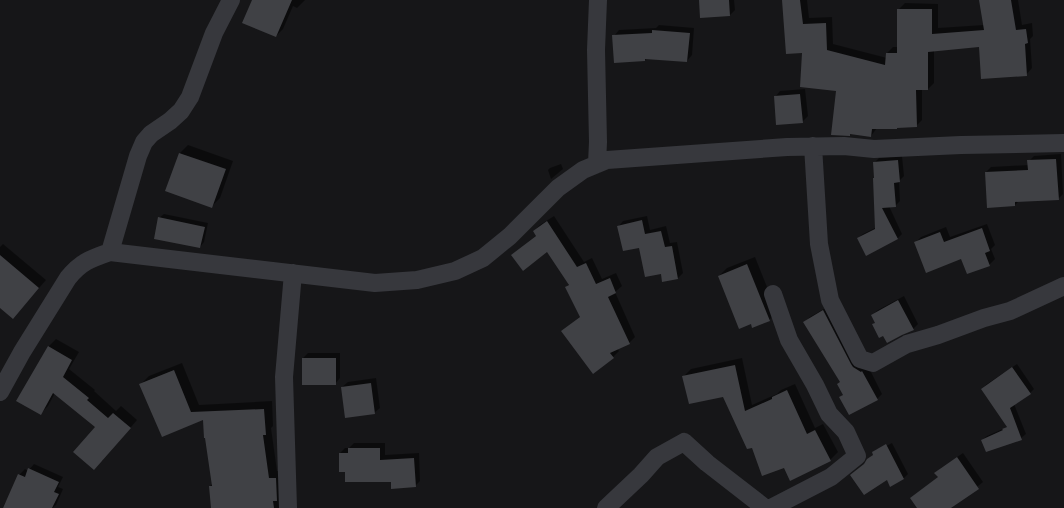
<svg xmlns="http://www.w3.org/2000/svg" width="1064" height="508" font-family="'Exo 2',sans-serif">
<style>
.shadow{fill:#0007}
.building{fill:#404145}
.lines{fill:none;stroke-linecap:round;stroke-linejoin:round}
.street{stroke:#37383d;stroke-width:18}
</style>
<rect width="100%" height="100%" fill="#161618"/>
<!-- shadow -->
<path class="shadow" d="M254 0H305L297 8 293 6 283 29 276 36Z
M700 0H734L735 10 730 15Z
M783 0H807L809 18 832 17 833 44 887 58V53L893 47H899V9L905 3 938 4V28L984 25 980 0H1018L1022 25 1032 23 1033 36 1030 39 1032 68 1026 75 980 46 934 50V83L928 89H922V120L916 126 877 128 871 136 837 90 804 52Z
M659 25 694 28 692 55 687 61 647 58 645 60 614 36 619 30 656 28Z
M805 89 808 116 802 122 775 97 780 91Z
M188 145 233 161 220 198 212 206 180 153Z
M1061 154 1063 194 1058 199 1019 201 1015 205 986 172 991 167 1029 165V161L1034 156Z
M902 156 904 176 899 181 900 201 895 206H889L902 234 898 238H858L863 234 877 227 874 163 879 158Z
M561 164 563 169 551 179 548 170 550 168Z
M164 214 208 223 204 242 200 247 159 218Z
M554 216 584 262 592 258 602 279 616 273 622 286 615 292 635 337 629 343 617 348 619 351 613 357 562 331 581 316 566 287 569 284 547 250 512 255 537 235 534 231 540 225Z
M647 216 650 230 666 226 670 243 677 242 683 273 678 278 662 273 640 246 618 227 623 221Z
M987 224 995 245 991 249 995 259 989 265 962 258 915 243 921 237 946 227 950 237Z
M3 244 46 280 13 318 0 307V247Z
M755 257 777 312 769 320 719 276 727 268Z
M904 296 918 324 913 329 876 322 872 315 878 310Z
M829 306 868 366 882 394 877 399 841 397 844 394 841 381 805 322 810 317Z
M56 339 79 352 69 369 95 390 94 391 116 411 121 406 137 420 102 461 97 427 55 393 48 406 40 414 49 346Z
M308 353H340V378L335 384 303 358Z
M742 358 752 405 777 394 781 390 795 384 815 428 823 424 838 452 830 460 784 467 752 446 724 395 684 376 691 369Z
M182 363 199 405 272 401 273 426 271 428 277 471H284L286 508H212L210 486 213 483 204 419 162 436 141 384 149 376Z
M1017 364 1034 389 1030 393 1014 404 1026 434 1021 438 982 440 987 436 1005 428 1008 426 982 389 987 384Z
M376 378 380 408 374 413 342 387 348 382Z
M354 443H385V455L419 453 420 481 415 486 346 471 340 453 345 448H349Z
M892 443 908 474 904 478 890 485 887 479 866 463 874 454 873 452 877 449V451Z
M963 453 983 482 951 508H919L912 498 939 477 936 473 941 468Z
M34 464 63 477 58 487 63 489 56 505 52 508H3L5 503 9 499 19 475 25 469 28 471Z"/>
<!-- building -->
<path class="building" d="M252 0H292L276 37 242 23Z
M699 0H729L730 16 700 18Z
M782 0H800L803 24 826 23 827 50 885 65 886 53H897V9H932V34L984 30 979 0H1011L1016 30 1026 29 1028 43 1025 44 1027 76 981 79 979 47 928 52V90H916L917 127 897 128V129H872L871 137 850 134V136L831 135 836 91 800 87 802 53 786 54Z
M652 30 690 33 687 62 645 59V61L614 63 612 35 652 33Z
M800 94 803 123 776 125 774 96Z
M179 153 226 169 212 208 165 191Z
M1056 159 1059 200 1015 202V206L987 208 985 172 1028 170 1027 160Z
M898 160 900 182 894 183 896 207 882 208 898 239 866 256 857 238 875 229 873 178H874L873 162Z
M158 217 205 227 200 248 154 239Z
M642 220 645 234 661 231 665 247 672 246 678 279 662 282 661 274 645 277 639 248 623 251 617 226Z
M547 221 577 267 586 263 596 284 610 278 616 293 608 297 630 344 610 353 614 358 593 374 561 331 580 317 565 287 569 285 547 252 523 271 511 255 536 236 533 231Z
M982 228 990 251 985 253 990 266 967 274 961 259 926 273 914 242 940 232 944 242Z
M0 255 39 288 13 319 0 308Z
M747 264 770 321 752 328 751 324 739 329 718 276Z
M898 300 914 330 902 335 887 343 883 336 879 338 872 324 875 323 871 315Z
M823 310 851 364 853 367 861 372 862 371 878 400 849 415 839 397 843 395 837 384 840 382 803 322Z
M48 346 72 360 63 377 89 398 87 400 108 418 113 413 131 428 94 470 73 452 95 427 53 393 41 415 16 401Z
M302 358H336V385H302Z
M735 365 745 411 772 399V397L787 390 807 434 815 430 831 461 790 481 784 468 762 476 752 448 747 449 723 397 689 404 682 376Z
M1012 367 1031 394 1010 408 1022 440 986 452 981 440 1003 430 1002 429 1007 427 981 389Z
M174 370 191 412 264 409 266 435H263L269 478H276L277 501H273L274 508H211L209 486H212L205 438H204L203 420 162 437 139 384Z
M371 383 375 414 345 418 341 387Z
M886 444 904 479 890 487 887 480 864 495 850 475 864 464 867 459 873 455 872 452Z
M348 448H380V460L414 458 416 487 391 489V482H345V472H339V453H348Z
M957 457 979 489 951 508H917L910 498 938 477 934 473Z
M28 468 59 482 54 492 59 494 52 508H3L18 474 25 477Z"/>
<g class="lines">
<!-- street -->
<path class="street" d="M813 146 819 244 830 300 860 359 873 363 907 344 938 335 984 318 1010 311 1064 286
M597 164 598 142 596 50 598 0
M110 252 138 156 144 142 151 134 170 121 181 111 190 97 214 33 231 0
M0 392 22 352 68 278C81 262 90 259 110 252L375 283 417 280 455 271 483 258 510 236 558 188 583 170 607 160 787 147 844 146 874 149 961 145 1064 143
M288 508 284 377 293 273
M606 508 641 475 657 457 684 442 707 463 765 508
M771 508 831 477 857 456 846 432 829 414 815 385 789 340 773 294"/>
</g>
</svg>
